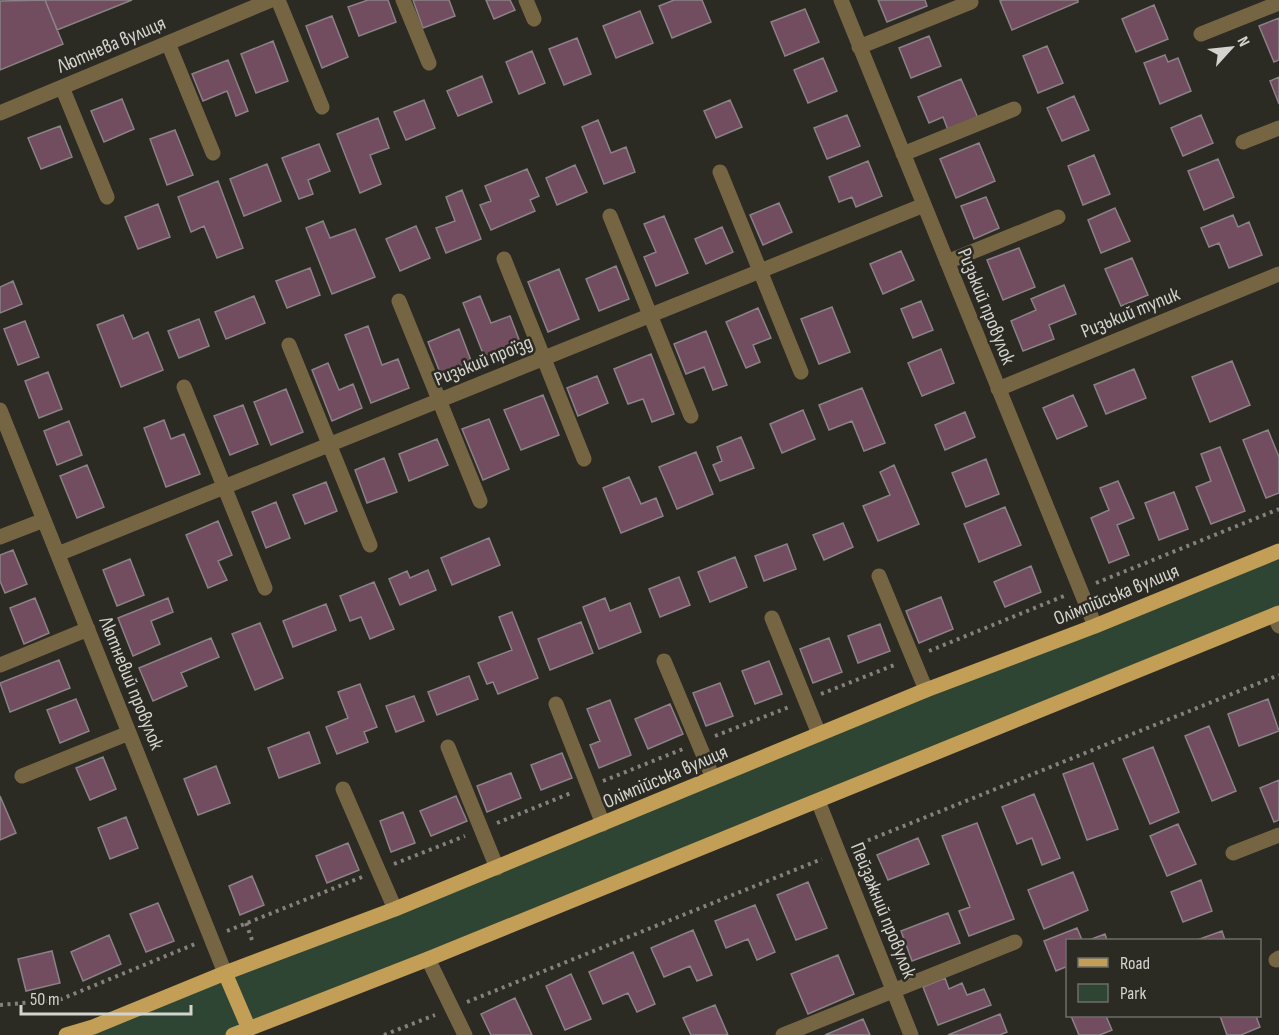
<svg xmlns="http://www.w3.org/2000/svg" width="1279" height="1035" font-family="'Sofia Sans Condensed',sans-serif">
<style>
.green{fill:#2f4533}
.building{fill:#724c5f;stroke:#8a8286;stroke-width:1.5}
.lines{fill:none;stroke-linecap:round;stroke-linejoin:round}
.path{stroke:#83827d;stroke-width:4;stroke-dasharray:3 4.5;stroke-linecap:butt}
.minor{stroke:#766543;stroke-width:15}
.major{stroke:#c39e56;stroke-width:15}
.labels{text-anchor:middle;stroke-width:5;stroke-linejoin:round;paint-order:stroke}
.street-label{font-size:20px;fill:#d4d3cf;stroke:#2b2a23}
</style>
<rect width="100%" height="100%" fill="#2b2a23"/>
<!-- green -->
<path class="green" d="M1279 549V613L233 1035H66Z"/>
<!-- building -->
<path class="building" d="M45 0H132L57 30Z
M45 0 63 44 0 70V1Z
M368 0H388L396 22 359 36 348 7Z
M413 0H449L455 16 423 28Z
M486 0H510L515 10 494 19Z
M674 0H702L711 22 672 38 659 6Z
M878 0H925L927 6 887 22Z
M1003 0H1078V2L1012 30 1000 1Z
M1154 5 1168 39 1136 52 1122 19Z
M805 9 819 42 785 56 771 22Z
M640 11 653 43 616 58 603 26Z
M332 16 348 57 322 68 306 26Z
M1279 18V60L1274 62 1259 26Z
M929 36 941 66 911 78 899 48Z
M577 38 591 74 564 85 549 49Z
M273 41 288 81 256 93 241 54Z
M1047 46 1063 83 1038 93 1023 56Z
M532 51 545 83 519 94 506 62Z
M1165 55 1168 62 1178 58 1191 91 1160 104 1144 63Z
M823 58 837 91 808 103 794 70Z
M228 60 248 111 236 116 227 91 203 101 192 74Z
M482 76 492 102 458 116 447 91Z
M1279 77V104L1270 81Z
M961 79 978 118 948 130 943 117 929 123 918 97Z
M1074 96 1089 130 1062 141 1047 108Z
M122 99 134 129 104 142 91 111Z
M424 100 435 128 406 140 394 112Z
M730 100 742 127 716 138 704 111Z
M847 115 860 146 827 159 814 128Z
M1201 115 1213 143 1183 156 1171 128Z
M378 118 389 148 370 155 381 184 360 193 337 134Z
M598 120 611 153 626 147 635 172 604 184 582 127Z
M60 126 72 157 41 169 28 138Z
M175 130 193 175 167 185 150 139Z
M979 143 995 181 956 198 940 159Z
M319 144 330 171 308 180 313 194 299 199 282 158Z
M1094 155 1110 194 1083 205 1068 166Z
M1218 159 1234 197 1204 210 1188 171Z
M868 161 882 196 856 207 852 197 839 202 829 177Z
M267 164 281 201 244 216 230 179Z
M575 165 587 192 557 205 546 178Z
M527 169 539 196 530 200 535 211 491 230 480 205 491 201 485 186Z
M218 181 243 248 217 258 204 226 191 232 178 197Z
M462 190 481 239 446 253 436 228 455 221 446 197Z
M986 197 999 228 974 239 961 206Z
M779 203 792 232 763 245 750 215Z
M158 204 170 237 138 249 125 217Z
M1115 208 1130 241 1101 253 1088 220Z
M1233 215 1238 227 1249 222 1262 255 1229 268 1219 243 1209 247 1201 228Z
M664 216 688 273 656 286 644 257 656 252 644 224Z
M323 221 330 238 355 229 375 277 332 294 306 228Z
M416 226 430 258 400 271 386 239Z
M722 227 733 252 706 264 695 239Z
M1019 248 1035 287 1003 300 987 260Z
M901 251 914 280 883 294 870 264Z
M1132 258 1148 295 1121 306 1105 269Z
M616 266 629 299 599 311 586 279Z
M310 268 320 295 287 308 276 281Z
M559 269 579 319 548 332 528 282Z
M13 281 22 304 0 313V287Z
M1064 285 1076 314 1049 325 1054 339 1023 351 1011 321 1036 310 1031 299Z
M254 296 265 323 226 339 215 312Z
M480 296 491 323 510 316 520 342 484 356 463 303Z
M921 301 933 330 913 338 901 309Z
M832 307 850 352 819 364 801 319Z
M758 308 771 338 753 345 760 362 746 368 726 322Z
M123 315 133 339 148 332 163 370 121 387 97 325Z
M199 319 209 346 179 358 168 331Z
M25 321 39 357 18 365 4 329Z
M368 326 382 365 398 359 409 388 371 403 345 335Z
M459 329 472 363 441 375 428 342Z
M706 331 727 385 713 390 704 367 686 374 674 344Z
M941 349 954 383 922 396 908 363Z
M651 354 674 414 652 422 643 399 628 404 614 369Z
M1232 361 1250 405 1210 422 1192 377Z
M328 363 339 390 353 384 362 408 332 421 312 370Z
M1134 369 1146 398 1106 414 1094 385Z
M48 372 62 409 39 418 25 381Z
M597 376 608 403 578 416 567 388Z
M862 388 885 443 864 451 852 421 829 430 819 405Z
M286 389 303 432 271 445 254 402Z
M543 395 559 435 521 450 504 410Z
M1073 395 1087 426 1057 439 1043 408Z
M243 405 258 444 230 455 214 416Z
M803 410 815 439 782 453 770 424Z
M965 412 975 437 945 450 935 425Z
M489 419 509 469 483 480 462 429Z
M164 420 171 439 184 434 200 474 166 487 144 428Z
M69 421 82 455 57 465 44 431Z
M1268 430 1279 457V493L1266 498 1243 440Z
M741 437 754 468 720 481 713 465 722 461 717 447Z
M437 439 448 465 409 481 399 454Z
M1220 447 1245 511 1211 524 1196 487 1211 481 1201 454Z
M696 452 713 494 677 509 659 467Z
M384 458 397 492 367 503 355 470Z
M986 459 999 494 966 507 952 473Z
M87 465 104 507 77 518 60 476Z
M894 465 919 524 878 541 863 506 890 495 880 472Z
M629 477 641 504 656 498 663 516 621 533 603 488Z
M1118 481 1134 518 1117 525 1129 555 1109 563 1091 518 1109 510 1100 488Z
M326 482 337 511 305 524 293 495Z
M1174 492 1188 529 1159 540 1145 503Z
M276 502 290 538 266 548 252 512Z
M1005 507 1021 545 979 562 964 524Z
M218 521 232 555 218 561 227 580 208 588 186 535Z
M843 523 853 547 824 560 813 535Z
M489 538 500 565 452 585 441 558Z
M787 544 796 569 764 581 755 556Z
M13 550 27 584 5 593 0 581V555Z
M735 557 747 587 710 602 698 572Z
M130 559 144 595 117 606 103 570Z
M1031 566 1041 592 1005 607 994 582Z
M428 570 436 590 400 605 389 579 407 571 410 578Z
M679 577 690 605 660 617 649 589Z
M374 582 394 629 370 639 361 617 350 621 340 596Z
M941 597 953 629 919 643 906 611Z
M35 598 49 633 24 644 10 608Z
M168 598 173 612 151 621 160 644 133 656 118 618Z
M605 598 610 611 630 603 641 632 599 649 583 607Z
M326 604 336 630 293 647 283 621Z
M512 612 538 678 498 694 493 682 487 684 478 663 512 650 499 617Z
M581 622 593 653 550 670 538 639Z
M260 623 283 678 255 690 232 634Z
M880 624 890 651 858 663 848 636Z
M211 638 219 657 181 673 187 686 153 701 139 668Z
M829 638 842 672 813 683 800 649Z
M59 660 70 688 10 712 0 683Z
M769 661 782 694 755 704 742 671Z
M469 676 478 699 437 715 428 692Z
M720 683 733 716 706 726 693 693Z
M360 684 377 727 364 732 368 742 337 754 326 727 348 718 338 692Z
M414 696 424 721 396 732 386 706Z
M76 699 89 731 60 743 47 710Z
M1268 699 1279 731 1239 746 1228 714Z
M610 700 631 755 599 768 590 745 600 741 587 709Z
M670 704 683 734 648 749 635 719Z
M1209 726 1236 791 1212 801 1185 736Z
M309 732 320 763 279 778 268 748Z
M1153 747 1179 812 1150 824 1123 759Z
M562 753 572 778 541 790 531 765Z
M103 757 116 789 90 800 76 768Z
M1093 763 1118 829 1087 840 1063 774Z
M216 766 230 803 198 815 184 779Z
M511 773 521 798 487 812 477 786Z
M1279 780V820L1274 822 1260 788Z
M1034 794 1060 858 1042 865 1032 838 1017 844 1002 807Z
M0 796 16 833 0 840Z
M456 796 467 821 431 836 420 811Z
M403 812 415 843 391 852 380 821Z
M126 817 138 848 110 859 98 828Z
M977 823 1014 919 969 936 959 911 970 907 942 836Z
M1178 824 1196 864 1167 876 1150 836Z
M918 838 929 864 888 880 877 855Z
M348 843 359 870 327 883 316 856Z
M1073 872 1088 910 1044 929 1028 890Z
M252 876 264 905 240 915 229 886Z
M1201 880 1212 911 1183 922 1171 892Z
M808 882 827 928 796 940 777 895Z
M158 903 174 941 146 952 130 914Z
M755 905 775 952 757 960 748 939 726 948 715 921Z
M948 913 960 943 912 961 901 931Z
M1077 928 1082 940H1068V966L1056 971 1044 941Z
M693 930 712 975 697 981 690 966 664 977 651 948Z
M1222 931 1225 940H1197Z
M1105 934 1107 940H1089Z
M109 935 121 964 83 981 71 952Z
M52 951 60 983 26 991 18 959Z
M633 952 655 1004 637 1012 628 993 603 1004 589 972Z
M838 955 854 994 808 1014 791 974Z
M571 974 591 1019 565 1030 546 986Z
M945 978 949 989 962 983 967 995 984 989 991 1005 938 1025 923 987Z
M515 998 532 1035H491L481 1014Z
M715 1005 728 1035H691L683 1018Z
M1000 1014 1007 1032 1000 1035H948Z
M1071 1016H1106L1112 1030 1100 1035H1079Z
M1220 1016H1256L1260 1027 1241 1035H1227Z
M863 1019 870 1035H825Z"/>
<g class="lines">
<!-- path -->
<path class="path" d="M1096 583 1279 509
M929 651 1064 596
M821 694 897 664
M715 736 789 707
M603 781 683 749
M497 823 571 793
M854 846 1279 675
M394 864 465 836
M246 923 252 940
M227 931 362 877
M467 1002 822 859
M0 1005 59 1000 195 944
M384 1035 435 1015"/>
<!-- minor -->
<path class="minor" d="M278 0 322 107
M403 0 429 63
M526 0 534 19
M841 0 1095 626
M1201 34 1279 3
M168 43 213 153
M859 47 971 2
M62 87 107 197
M0 113 271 0
M1243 142 1279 128
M903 154 1014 109
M720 172 801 372
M610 216 691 416
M504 259 584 459
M947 262 1058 217
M399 301 480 501
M289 345 370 545
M184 387 265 588
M998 389 1279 274
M0 410 225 973
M0 537 44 520
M58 554 924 205
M879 576 926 690
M1274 615 1279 626
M772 618 819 734
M664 661 713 778
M0 665 88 629
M556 704 603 824
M448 747 497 868
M22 776 129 733
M343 789 395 909
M818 801 911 1035
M1233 853 1279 835
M428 959 465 1035
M1276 960 1279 958
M783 1035 1015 942"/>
<!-- major -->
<path class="major" d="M225 973 249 1029
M66 1035 93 1027 225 973 395 909 926 690 1095 626 1279 551
M233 1035 428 959 1279 613"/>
</g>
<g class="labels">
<!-- street labels -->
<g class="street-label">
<text transform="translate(111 44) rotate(-23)" y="7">Лютнева вулиця</text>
<text transform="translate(987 306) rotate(68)" y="7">Ризький провулок</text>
<text transform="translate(1130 312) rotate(-22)" y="7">Ризький тупик</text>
<text transform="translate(483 360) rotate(-22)" y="7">Ризький проїзд</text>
<text transform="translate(1116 594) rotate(-22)" y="7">Олімпійська вулиця</text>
<text transform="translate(132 683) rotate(68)" y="7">Лютневий провулок</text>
<text transform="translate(665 776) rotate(-23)" y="7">Олімпійська вулиця</text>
<text transform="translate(884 910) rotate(68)" y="7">Пейзажний провулок</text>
</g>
</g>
<!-- legend -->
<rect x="1066" y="939" width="195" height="78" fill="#2b2a23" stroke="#6f6e68" stroke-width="1.5"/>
<rect x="1078" y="958" width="30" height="9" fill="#c39e56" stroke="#6f6e68" stroke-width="1.5"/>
<text x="1120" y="969" font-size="18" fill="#d4d3cf">Road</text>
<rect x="1078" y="984" width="30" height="18" fill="#2f4533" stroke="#6f6e68" stroke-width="1.5"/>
<text x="1120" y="999" font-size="18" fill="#d4d3cf">Park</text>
<!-- north arrow -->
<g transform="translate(1231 48) rotate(63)" stroke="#2b2a23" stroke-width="4.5" paint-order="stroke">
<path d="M0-4.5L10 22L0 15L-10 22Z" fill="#d4d3cf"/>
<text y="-9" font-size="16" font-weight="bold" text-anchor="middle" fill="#d4d3cf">N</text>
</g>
<!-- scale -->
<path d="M21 1005v9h170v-9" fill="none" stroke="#d4d3cf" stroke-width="3"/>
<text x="30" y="1005" font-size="18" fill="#d4d3cf" stroke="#2b2a23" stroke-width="4.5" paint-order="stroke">50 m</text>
</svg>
